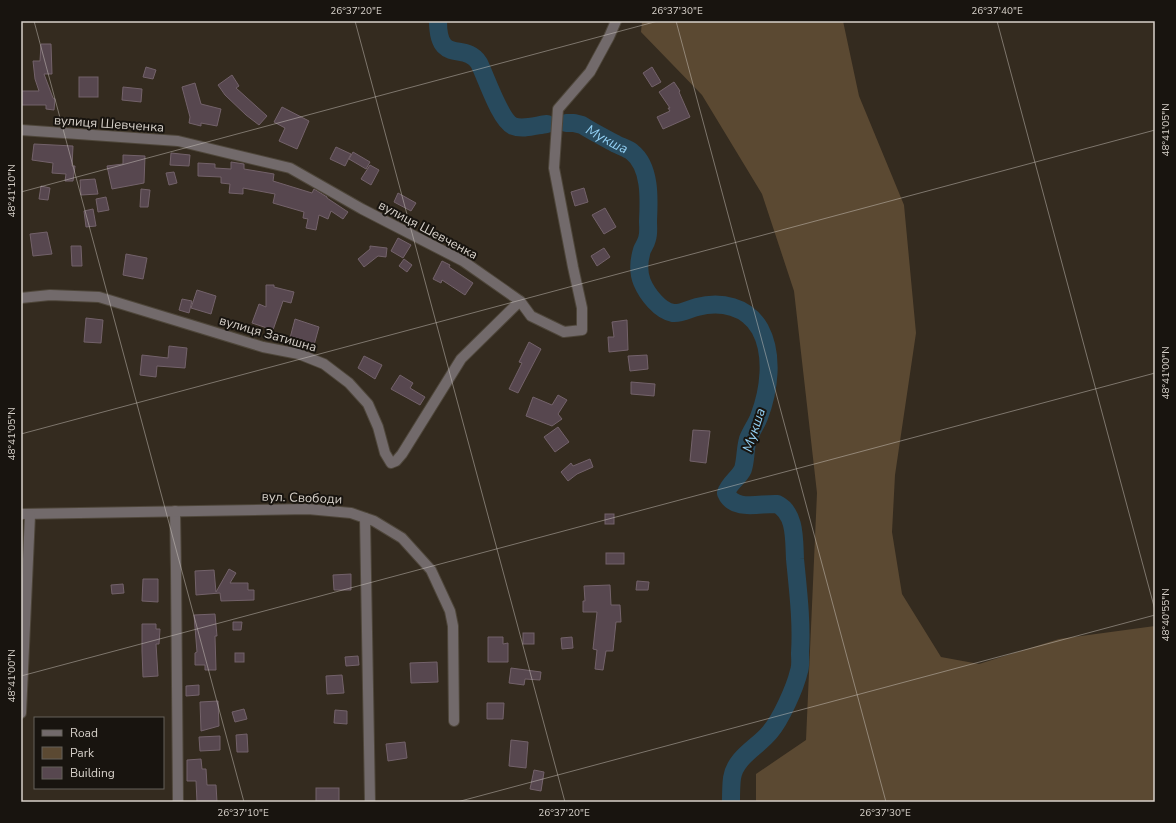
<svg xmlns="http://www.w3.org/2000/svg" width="1176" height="823" font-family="'Nunito Sans',sans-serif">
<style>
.green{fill:#5b4932}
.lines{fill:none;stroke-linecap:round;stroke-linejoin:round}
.river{stroke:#284a5d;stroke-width:18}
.building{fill:#57474f;stroke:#73626a}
.minor-casing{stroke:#4e463a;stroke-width:12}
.minor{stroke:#726a6b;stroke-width:10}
.ticks{fill:none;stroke:#d7d1ca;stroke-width:1;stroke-opacity:0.45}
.labels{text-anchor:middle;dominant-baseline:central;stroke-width:4;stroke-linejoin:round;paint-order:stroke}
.street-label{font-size:13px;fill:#d7d1ca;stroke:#18140f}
.water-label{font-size:14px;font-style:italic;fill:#93d0f4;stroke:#18140f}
.neatline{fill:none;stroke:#d7d1ca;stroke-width:1.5}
.ticks-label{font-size:10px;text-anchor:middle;fill:#d7d1ca}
</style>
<rect width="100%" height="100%" fill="#342b1f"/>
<polygon class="green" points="642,21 843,21 859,96 904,205 916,333 895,475 892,532 902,594 941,657 979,664 1059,639 1155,626 1155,802 756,802 756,774 806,740 817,493 794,291 762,194 702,95 641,32"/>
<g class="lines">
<g class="river">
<path d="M438 21C438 66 465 41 479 63 486 77 500 120 513 126 523 130 537 125 547 124"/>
<path id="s1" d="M566 123H574L582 125C593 132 605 138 616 144 622 147 628 149 632 152 651 167 649 200 648 221 648 227 649 233 647 239 646 243 644 246 642 250 639 260 638 272 642 282 647 294 660 311 673 313 681 314 689 309 697 307 721 301 747 306 760 329 774 355 769 391 759 417 756 425 751 431 748 439 745 449 746 459 743 469 739 478 729 483 726 493 734 512 760 503 777 504 796 513 794 541 795 559 798 590 802 622 800 653 800 659 801 666 799 671 795 688 781 719 770 732 758 747 735 757 732 778 731 786 731 794 731 802"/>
</g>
</g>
<g class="building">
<polygon points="41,44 51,44 52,74 44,74 53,98 55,99 54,110 46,109 46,105 21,105 21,91 39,91 35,79 33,61 40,61"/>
<polygon points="146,67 156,70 153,79 143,77"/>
<polygon points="652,67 661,82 652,87 643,73"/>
<polygon points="232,75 239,86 236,88 267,116 259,125 246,115 225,95 218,85"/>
<rect x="79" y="77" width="19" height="20"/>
<polygon points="674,82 680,91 679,92 690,117 663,129 657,117 670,111 668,108 670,108 659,92"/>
<polygon points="195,83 201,104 221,109 217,126 201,123 201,126 189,123 190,117 182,87"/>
<polygon points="123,87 142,89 141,102 122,100"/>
<polygon points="282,107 309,121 297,149 279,141 285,128 274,122"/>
<polygon points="34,144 73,146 72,166 75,166 73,181 65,181 66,174 52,173 53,163 32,160"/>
<polygon points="336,147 351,154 345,166 330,159"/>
<polygon points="353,152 370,162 366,169 349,159"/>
<polygon points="171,153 190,155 189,166 170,165"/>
<polygon points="123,155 145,156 144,183 112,189 107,166 123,164"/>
<polygon points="231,162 244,164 244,169 274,174 273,181 312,193 314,189 327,197 327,198 348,212 343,219 331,211 328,219 319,215 316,230 306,228 308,219 303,218 304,212 273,203 275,194 243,188 243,194 229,193 230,184 221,183 221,177 198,176 198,163 215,164 215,168 231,169"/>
<polygon points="370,165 379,170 371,185 361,179"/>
<polygon points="174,172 177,183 169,185 166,173"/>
<polygon points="95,179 98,194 81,195 80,180"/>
<polygon points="41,186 50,188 48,200 39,199"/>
<polygon points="584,188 588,202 575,206 571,192"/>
<polygon points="141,189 150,190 148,207 140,207"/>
<polygon points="398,193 416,203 411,211 394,202"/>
<polygon points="106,197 109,210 98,212 96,199"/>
<polygon points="605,208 616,227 604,234 592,215"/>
<polygon points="93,209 96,226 86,227 84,211"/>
<polygon points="47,232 52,254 33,256 30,234"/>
<polygon points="398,238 411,245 403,258 391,251"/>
<polygon points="71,246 81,246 82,266 72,266"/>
<polygon points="370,246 387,248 386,257 378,256 364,267 358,259 370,249"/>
<polygon points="604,248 610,257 597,266 591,256"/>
<polygon points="126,254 147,258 143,279 123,275"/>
<polygon points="404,259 412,265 407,272 399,266"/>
<polygon points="442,261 450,265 449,267 473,283 465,295 442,280 441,283 433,279"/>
<polygon points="266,285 274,285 274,287 294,292 291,303 283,301 273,330 252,323 259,304 266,307"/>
<polygon points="197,290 216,296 211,314 191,308"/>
<polygon points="182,299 192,301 189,313 179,310"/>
<polygon points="86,318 103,320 101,343 84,342"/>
<polygon points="295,319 319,327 314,345 290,338"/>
<polygon points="627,320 628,350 609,352 608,337 614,337 612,322"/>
<polygon points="529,342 541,349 518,393 509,389 522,363 519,362"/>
<polygon points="169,346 187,348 185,368 157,366 156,377 140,375 142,355 168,358"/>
<polygon points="647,355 648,369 630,371 628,356"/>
<polygon points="364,356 382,365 375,379 358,368"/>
<polygon points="400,375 413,383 410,388 425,397 420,405 391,389"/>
<polygon points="631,382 655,384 654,396 631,394"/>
<polygon points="558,395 567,400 558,414 562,419 552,426 526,416 533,397 552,405"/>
<polygon points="558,427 569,442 555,452 544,437"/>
<polygon points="693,430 710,431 706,463 690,461"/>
<polygon points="590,459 593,467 577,474 568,481 561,472 571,463 573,466"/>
<rect x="605" y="514" width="9" height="10"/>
<rect x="606" y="553" width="18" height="11"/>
<polygon points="229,569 236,573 230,583 248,583 248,590 254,590 254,600 221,601 220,593 196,595 195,571 214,570 216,592"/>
<polygon points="351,574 351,590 334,590 333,575"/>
<polygon points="143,579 158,579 158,602 142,601"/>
<polygon points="637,581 649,582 648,590 636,590"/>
<polygon points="123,584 124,593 112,594 111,585"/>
<polygon points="610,585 611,605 620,605 621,622 616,622 613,651 606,651 603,670 595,669 597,650 593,649 597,612 583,612 583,601 585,601 584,586"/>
<polygon points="215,614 217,636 215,636 216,670 205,670 205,665 195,665 195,653 197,652 194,615"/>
<polygon points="233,622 242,622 241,630 233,630"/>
<polygon points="142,624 156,624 156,629 160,629 159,644 156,644 158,676 143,677 142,651"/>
<rect x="523" y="633" width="11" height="11"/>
<polygon points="488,637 503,637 503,644 508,643 508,662 488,662"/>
<polygon points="572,637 573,648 562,649 561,638"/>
<rect x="235" y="653" width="9" height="9"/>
<polygon points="358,656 359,665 346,666 345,657"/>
<polygon points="437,662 438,682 411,683 410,663"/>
<polygon points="511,668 541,672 540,680 525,679 524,685 509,683"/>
<polygon points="342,675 344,693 327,694 326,676"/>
<polygon points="199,685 199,695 186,696 186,686"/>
<polygon points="218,701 219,726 201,731 200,702"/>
<polygon points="487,703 504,703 503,719 487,719"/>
<polygon points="244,709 247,719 235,722 232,712"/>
<polygon points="335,710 347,711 347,724 334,723"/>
<polygon points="247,734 248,752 237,752 236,735"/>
<polygon points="220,736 220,750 200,751 199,737"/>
<polygon points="511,740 528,742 526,768 509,766"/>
<polygon points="405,742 407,758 388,761 386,744"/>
<polygon points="201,759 202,769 206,769 207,785 216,785 217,802 197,802 196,781 187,781 187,760"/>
<polygon points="534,770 544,772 541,791 530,789"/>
<rect x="316" y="788" width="23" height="14"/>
</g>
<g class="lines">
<defs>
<g id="minor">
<polyline points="21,130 178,141 290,168 362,209 463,261 520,301 531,316 564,332 582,330 582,308 573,267 554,168 558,109 590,72 609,37 616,21"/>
<polyline points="21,298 50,295 99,297 263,347 299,354 324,364 349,383 368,404 378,427 385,453 391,463 396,461 402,454 461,359 520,301"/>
<polyline points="175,511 176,570 178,802"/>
<polyline points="21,514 308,509 351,513 374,521 402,538 431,570 450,611 453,626 454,721"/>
<polyline points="365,518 370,802"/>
<polyline points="21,713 30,515"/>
</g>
</defs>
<use href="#minor" class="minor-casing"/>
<use href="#minor" class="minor"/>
</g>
<path class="ticks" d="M34 21 244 802M355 21 565 802M676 21 886 802M997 21 1155 610M21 192 658 21M21 434 1155 130M21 676 1155 373M457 802 1155 615"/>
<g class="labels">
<g class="street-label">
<text transform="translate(109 124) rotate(4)">вулиця Шевченка</text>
<text transform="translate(428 230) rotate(28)">вулиця Шевченка</text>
<text transform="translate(268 334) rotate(16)">вулиця Затишна</text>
<text transform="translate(302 498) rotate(2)">вул. Свободи</text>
</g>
<g class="water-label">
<text stroke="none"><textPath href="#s1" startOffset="45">Мукша</textPath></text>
<text transform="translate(754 430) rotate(-72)">Мукша</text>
</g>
</g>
<rect width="1176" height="823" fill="none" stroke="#18140f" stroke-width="44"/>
<rect x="34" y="717" width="130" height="72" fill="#18140f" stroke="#64605a"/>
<rect x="42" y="730" width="20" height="6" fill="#726a6b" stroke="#64605a"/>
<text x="70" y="737" font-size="12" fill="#d7d1ca">Road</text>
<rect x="42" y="747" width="20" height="12" fill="#5b4932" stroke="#64605a"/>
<text x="70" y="757" font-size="12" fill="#d7d1ca">Park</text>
<rect x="42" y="767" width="20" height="12" fill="#57474f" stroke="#64605a"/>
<text x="70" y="777" font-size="12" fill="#d7d1ca">Building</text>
<rect x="22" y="22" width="1132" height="779" class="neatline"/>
<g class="ticks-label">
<text x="356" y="14">26°37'20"E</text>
<text x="677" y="14">26°37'30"E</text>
<text x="997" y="14">26°37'40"E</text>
<text transform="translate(1165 130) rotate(-90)" y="4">48°41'05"N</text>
<text transform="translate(11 191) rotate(-90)" y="4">48°41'10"N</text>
<text transform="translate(1165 373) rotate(-90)" y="4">48°41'00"N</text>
<text transform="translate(11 434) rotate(-90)" y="4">48°41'05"N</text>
<text transform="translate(1165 615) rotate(-90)" y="4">48°40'55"N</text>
<text transform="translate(11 676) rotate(-90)" y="4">48°41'00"N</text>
<text x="243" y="816">26°37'10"E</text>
<text x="564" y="816">26°37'20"E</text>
<text x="885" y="816">26°37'30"E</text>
</g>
</svg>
